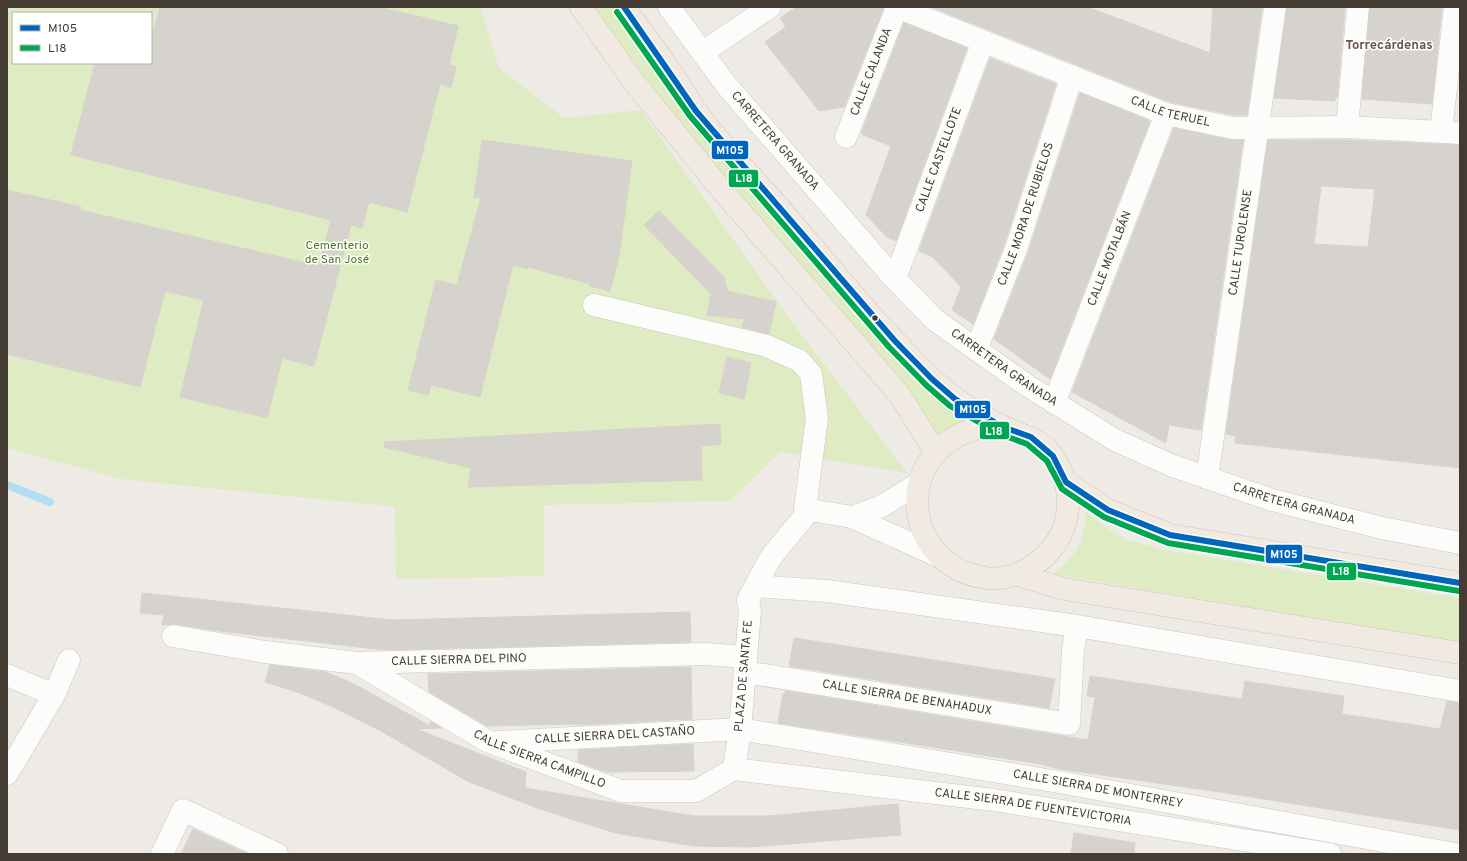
<svg xmlns="http://www.w3.org/2000/svg" width="1467" height="861" font-family="Overpass,sans-serif">
<style>
.green{fill:#dfebc3;fill-rule:evenodd}
.lines{fill:none;stroke-linecap:round;stroke-linejoin:round}
.stream{stroke:#b1def1;stroke-width:8}
.building{fill:#d6d2cd;stroke:#d6d2cc;fill-rule:evenodd}
.minor-casing{stroke:#cbc7c2;stroke-width:23}
.tertiary-casing{stroke:#cbc7c2;stroke-width:23}
.primary-casing{stroke:#d2c5b1;stroke-width:23}
.minor{stroke:#fcfcfb;stroke-width:22}
.tertiary{stroke:#fcfcfb;stroke-width:22}
.primary{stroke:#f0eae2;stroke-width:22}
.bus-1-casing{stroke:#fff;stroke-width:9}
.bus-2-casing{stroke:#fff;stroke-width:9}
.bus-1{stroke:#0065bd;stroke-width:6}
.bus-2{stroke:#00a651;stroke-width:6}
.bus-dot{fill:#443b32;stroke:#fff;stroke-width:1.5}
.labels{text-anchor:middle;dominant-baseline:central;stroke-width:3;stroke-linejoin:round;paint-order:stroke}
.street-label{font-size:12px;fill:#443b32;stroke:#fff}
.park-label{font-size:12px;fill:#4c7a21;stroke:#fff}
.neighbourhood-label{font-size:13px;font-weight:bold;fill:#685848;stroke:#fff}
.line-badge{stroke:#fff;stroke-width:1.5}
.badge-label{font-size:11px;text-anchor:middle;font-weight:bold;fill:#fff}
</style>
<rect width="100%" height="100%" fill="#eeebe6"/>
<g class="green">
<path d="M7 7H480L499 68 564 118 641 110 792 322 907 473 780 452 730 501 544 505V576L396 579 395 507 121 479 7 448ZM13 13H151V63H13Z"/>
<polygon points="581,7 624,7 895,341 1003,427 936,453"/>
<path d="M1086 512 1104 526 1127 540 1165 550 1460 598V644L1053 574C1078 553 1083 545 1086 512Z"/>
</g>
<g class="lines">
<polyline class="stream" points="7,485 50,502"/>
</g>
<g class="building">
<polygon points="160,7 379,7 458,26 449,65 456,67 451,87 440,84 407,212 369,202 362,228 351,225 314,366 282,358 267,418 180,397 204,300 165,291 140,387 7,354 7,190 81,207 80,210 319,266 331,220 71,155 95,63 151,63 151,41"/>
<polygon points="797,7 884,7 844,107 819,111 765,42 786,27 780,18"/>
<polygon points="931,7 1087,7 1210,53 1213,7 1262,7 1247,115 1234,115 1170,102"/>
<polygon points="1287,7 1345,7 1337,98 1335,98 1335,101 1274,98"/>
<polygon points="1370,7 1442,7 1432,104 1362,99"/>
<polygon points="904,23 967,48 896,241 887,237 866,215 891,146 861,134"/>
<polygon points="990,58 1056,84 1004,245 973,324 952,310 961,287 933,257 919,251"/>
<polygon points="1080,93 1150,121 1050,379 994,339 1028,253"/>
<polygon points="1174,128 1230,140 1243,140 1201,430 1169,425 1166,443 1072,392"/>
<polygon points="482,140 632,161 619,256 610,291 590,286 590,284 528,267 528,269 513,265 480,397 431,385 428,395 408,390 436,280 457,285 481,198 474,197"/>
<path d="M1268 140H1347L1460 145V468L1235 443 1236 436 1226 434ZM1321 186 1375 189 1368 247 1314 244Z"/>
<polygon points="659,211 724,277 727,291 776,302 769,334 742,327 745,319 707,315 711,294 644,225"/>
<polygon points="727,357 751,363 744,399 719,393"/>
<polygon points="720,424 721,444 701,446 702,480 468,487 471,468 384,447 385,442"/>
<polygon points="142,593 392,620 690,612 691,642 384,650 219,631 175,624 162,625 164,615 140,613"/>
<polygon points="794,638 1055,679 1049,708 789,666"/>
<polygon points="270,665 326,672 354,684 430,726 430,721 441,728 416,729 526,772 525,788 694,816 769,816 898,804 901,835 750,847 693,846 615,833 540,809 469,782 379,730 335,708 300,693 265,682"/>
<polygon points="691,667 692,719 578,725 577,724 487,726 429,692 428,674"/>
<polygon points="1090,676 1242,699 1245,681 1256,683 1344,696 1342,714 1440,729 1447,701 1460,703 1460,830 1220,792 1060,769 1041,764 778,723 783,694 785,694 785,691 1088,740 1095,697 1087,696"/>
<polygon points="693,744 694,771 607,772 578,762 578,750"/>
<polygon points="193,829 248,854 181,854"/>
<polygon points="1074,833 1135,843 1134,854 1071,854"/>
</g>
<g class="lines">
<defs>
<g id="minor">
<polyline points="1441,132 1455,7"/>
<path id="s1" d="M846 137 897 7"/>
<path id="s2" d="M895 279 983 41"/>
<polyline points="594,305 767,346 800,361 811,374 817,418 805,509"/>
<path id="s3" d="M976 350 1016 249 1072 76"/>
<path id="s4" d="M1054 403 1166 114"/>
<polyline points="756,586 827,591 1077,626 1460,691"/>
<path id="s5" d="M173 636 265 652 357 663 705 654 746 657"/>
<path id="s6" d="M357 663 489 742 621 791H696L734 769"/>
<path id="s7" d="M745 672 1069 724 1073 650 1077 626"/>
<polyline points="7,675 54,695"/>
<path id="s8" d="M498 742 740 729"/>
<polyline points="7,774 54,695 69,660"/>
<polyline points="162,854 183,810 277,854"/>
</g>
<g id="tertiary">
<path id="s9" d="M669 7 727 86 892 276 935 320 1028 386 1115 440 1173 466 1272 500 1382 528 1460 543"/>
<path id="s10" d="M897 7 1166 114 1233 128 1347 127 1460 133"/>
<polyline points="703,52 770,7"/>
<polyline points="1347,127 1358,7"/>
<path id="s11" d="M1207 478 1275 7"/>
<polyline points="919,483 882,506 852,517 936,555"/>
<path id="s12" d="M852 517 805 509 804 517 771 557 748 600 750 611 740 729 734 769 994 800 1330 854"/>
<path id="s13" d="M740 729 1059 782 1455 854"/>
</g>
<g id="primary">
<polyline points="581,7 633,81 725,194 899,394 936,453"/>
<path d="M624 7C643 33 662 58 679 84 685 93 690 103 696 111 721 146 754 178 782 211 831 268 878 327 932 379 953 399 976 414 1002 426 1021 436 1041 437 1054 458 1081 500 1068 546 1026 570 1015 576 998 580 986 578 899 565 893 449 977 429 985 427 995 428 1003 427"/>
<polyline points="1066,482 1108,510 1170,535 1460,583"/>
<polyline points="1018,575 1064,589 1460,653"/>
</g>
</defs>
<use href="#minor" class="minor-casing"/>
<use href="#tertiary" class="tertiary-casing"/>
<use href="#primary" class="primary-casing"/>
<use href="#minor" class="minor"/>
<use href="#tertiary" class="tertiary"/>
<use href="#primary" class="primary"/>
<defs>
<polyline id="bus-1" points="624,7 696,111 895,341 932,379 955,399 1003,427 1031,437 1053,456 1066,482 1108,510 1170,535 1460,583"/>
<polyline id="bus-2" points="617,12 690,116 889,347 926,385 950,406 1000,434 1027,444 1047,461 1062,489 1104,517 1168,543 1459,591"/>
</defs>
<use href="#bus-1" class="bus-1-casing"/>
<use href="#bus-2" class="bus-2-casing"/>
<use href="#bus-1" class="bus-1"/>
<use href="#bus-2" class="bus-2"/>
</g>
<circle class="bus-dot" cx="875" cy="318" r="3.5"/>
<g class="labels">
<g class="street-label">
<text stroke="none"><textPath href="#s1" startOffset="70">CALLE CALANDA</textPath></text>
<text stroke="none"><textPath href="#s10" startOffset="293">CALLE TERUEL</textPath></text>
<text stroke="none"><textPath href="#s9" startOffset="171">CARRETERA GRANADA</textPath></text>
<text stroke="none"><textPath href="#s2" startOffset="127">CALLE CASTELLOTE</textPath></text>
<text stroke="none"><textPath href="#s3" startOffset="145">CALLE MORA DE RUBIELOS</textPath></text>
<text stroke="none"><textPath href="#s11" startOffset="238">CALLE TUROLENSE</textPath></text>
<text stroke="none"><textPath href="#s4" startOffset="155">CALLE MOTALBÁN</textPath></text>
<text stroke="none"><textPath href="#s9" startOffset="495">CARRETERA GRANADA</textPath></text>
<text stroke="none"><textPath href="#s9" startOffset="818">CARRETERA GRANADA</textPath></text>
<text stroke="none"><textPath href="#s5" startOffset="288">CALLE SIERRA DEL PINO</textPath></text>
<text transform="translate(744 676) rotate(-85)">PLAZA DE SANTA FE</text>
<text stroke="none"><textPath href="#s7" startOffset="164">CALLE SIERRA DE BENAHADUX</textPath></text>
<text stroke="none"><textPath href="#s8" startOffset="117">CALLE SIERRA DEL CASTAÑO</textPath></text>
<text stroke="none"><textPath href="#s6" startOffset="207">CALLE SIERRA CAMPILLO</textPath></text>
<text stroke="none"><textPath href="#s13" startOffset="363">CALLE SIERRA DE MONTERREY</textPath></text>
<text stroke="none"><textPath href="#s12" startOffset="628">CALLE SIERRA DE FUENTEVICTORIA</textPath></text>
</g>
<g class="park-label">
<text x="337" y="246">Cementerio<tspan x="337" dy="14">de San José</tspan></text>
</g>
<g class="neighbourhood-label">
<text x="1389" y="46">Torrecárdenas</text>
</g>
</g>
<g class="line-badge">
<rect x="711" y="140" width="38" height="20" rx="4" fill="#0065bd"/>
<rect x="728" y="169" width="31" height="19" rx="4" fill="#00a651"/>
<rect x="954" y="400" width="37" height="19" rx="4" fill="#0065bd"/>
<rect x="979" y="421" width="31" height="19" rx="4" fill="#00a651"/>
<rect x="1265" y="544" width="38" height="20" rx="4" fill="#0065bd"/>
<rect x="1326" y="562" width="31" height="19" rx="4" fill="#00a651"/>
</g>
<g class="badge-label">
<text x="730" y="154">M105</text>
<text x="744" y="182">L18</text>
<text x="973" y="413">M105</text>
<text x="994" y="435">L18</text>
<text x="1284" y="558">M105</text>
<text x="1341" y="575">L18</text>
</g>
<rect width="1467" height="861" fill="none" stroke="#443b32" stroke-width="16"/>
<rect x="12" y="12" width="140" height="52" fill="#ffffff" stroke="#b4b1ad"/>
<rect x="20" y="25" width="20" height="6" fill="#0065bd" stroke="#b4b1ad"/>
<text x="48" y="32" font-size="12" fill="#443b32">M105</text>
<rect x="20" y="45" width="20" height="6" fill="#00a651" stroke="#b4b1ad"/>
<text x="48" y="52" font-size="12" fill="#443b32">L18</text>
</svg>
